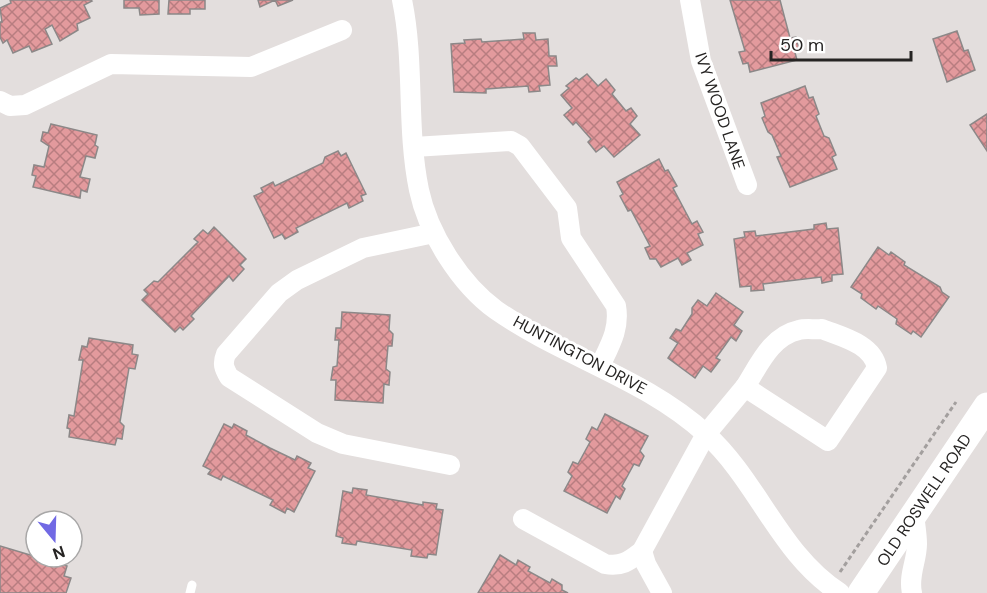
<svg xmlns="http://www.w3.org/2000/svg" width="987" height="593" font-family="'DM Sans',sans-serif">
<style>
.building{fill:url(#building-cross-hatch);stroke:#8c8888;stroke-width:1.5}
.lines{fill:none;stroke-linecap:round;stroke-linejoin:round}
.path{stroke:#a39f9e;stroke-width:3;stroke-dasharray:4.5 3;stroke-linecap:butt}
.lane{stroke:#fff;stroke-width:9}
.street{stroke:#fff;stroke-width:20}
.secondary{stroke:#fff;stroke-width:27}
.labels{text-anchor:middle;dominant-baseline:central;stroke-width:6;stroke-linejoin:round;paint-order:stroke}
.street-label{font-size:16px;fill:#262423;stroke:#fff}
</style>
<defs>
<pattern id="building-cross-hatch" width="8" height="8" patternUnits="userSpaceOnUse" patternTransform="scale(1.5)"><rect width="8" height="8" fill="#e39a9d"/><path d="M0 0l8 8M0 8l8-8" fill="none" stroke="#b87d80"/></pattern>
</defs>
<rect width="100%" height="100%" fill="#e3dedd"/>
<g class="building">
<polygon points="10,0 91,0 92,1 84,5 90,18 77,24 78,30 60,41 52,25 45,29 52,44 32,52 29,46 13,53 7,40 3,43 0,37 0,22 2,22 0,8 11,3"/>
<polygon points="124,0 159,0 159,14 140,15 139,8 124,8"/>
<polygon points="169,0 205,0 205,9 190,9 190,14 168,14"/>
<polygon points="258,0 293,0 278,6 275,0 260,7"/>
<polygon points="730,0 780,0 790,38 796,37 799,48 794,49 797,60 750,72 748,63 743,64 739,52 745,51"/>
<polygon points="957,31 964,51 968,50 975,70 947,82 933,39"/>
<polygon points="523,33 535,33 536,40 548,39 549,56 556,56 557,66 548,66 550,85 539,86 540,91 529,92 528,86 486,89 486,93 454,92 451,44 465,43 464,40 481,39 482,42 524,39"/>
<polygon points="587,74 598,86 606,79 615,90 612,94 626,111 631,108 637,116 630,124 640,135 614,157 604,146 596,152 588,142 591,139 576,122 573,125 564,115 572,108 561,95 569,88 566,86 576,78 579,80"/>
<polygon points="805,86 809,98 813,97 819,114 816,116 824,136 829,138 836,155 832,157 837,169 790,187 777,157 781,156 772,135 768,132 762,118 765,116 761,103"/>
<polygon points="987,114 987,151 970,125"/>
<polygon points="51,124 97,135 95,145 98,147 95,158 86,156 80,177 90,179 87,192 81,190 80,198 33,187 36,176 32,175 34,165 44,167 49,146 41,141 43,132 48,133"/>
<polygon points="338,151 341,156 346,153 366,194 361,196 363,201 349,208 347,203 296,228 298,232 285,239 282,234 274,238 254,196 263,192 261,188 273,182 275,186 323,163 325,157"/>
<polygon points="659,159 665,171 668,170 677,186 673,188 692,224 697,221 703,232 698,234 703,245 687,253 691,260 682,265 678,258 661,267 656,259 650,259 645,248 650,246 631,210 628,211 620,196 623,194 617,182"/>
<polygon points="826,223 827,229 838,228 843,274 832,275 832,281 822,283 821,277 763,284 764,290 751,291 751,286 740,287 734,239 745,237 744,232 755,231 756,236 814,229 814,225"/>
<polygon points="214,227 246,259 240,265 244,269 233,281 229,276 191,316 194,319 183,330 180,327 175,332 142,300 148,294 144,290 154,281 158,282 198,242 194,239 203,230 208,234"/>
<polygon points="878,247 889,255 891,252 905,262 904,265 940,287 942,292 949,297 921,337 913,331 911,334 896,324 897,319 878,306 876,309 861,298 862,294 851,287"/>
<polygon points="716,293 743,312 734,325 742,331 736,341 731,337 716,358 720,360 711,372 703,366 695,378 668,358 678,343 670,338 676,329 681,331 692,314 692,308 698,300 707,306"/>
<polygon points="342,312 390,315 389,330 393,334 392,346 388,346 386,369 390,372 389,385 384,384 383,403 335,400 336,380 331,380 333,367 337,366 339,340 335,340 336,328 341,328"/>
<polygon points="89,338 133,345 132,354 138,355 135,369 129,368 120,422 124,426 122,439 117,438 115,445 69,437 70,429 67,428 69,415 74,416 83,360 79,360 82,346 87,347"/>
<polygon points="605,414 648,436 640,451 644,456 639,466 634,464 622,486 625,489 620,499 616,496 607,513 564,491 572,476 568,472 573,462 578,464 590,442 586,439 592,427 597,430"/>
<polygon points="224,424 232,428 234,424 247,431 246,435 270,448 295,460 297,456 311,463 308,468 315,471 294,512 287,508 285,513 270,505 273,500 223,476 221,480 208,474 211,470 203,466"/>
<polygon points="353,488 367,490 366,495 423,505 423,502 437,504 436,509 443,510 436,555 428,554 427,558 411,556 412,550 357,541 356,545 342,543 343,538 336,536 343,491 352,493"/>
<polygon points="0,546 67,566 64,576 71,578 66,593 0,593"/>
<polygon points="500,555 516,565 518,560 530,567 528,571 550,583 552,579 562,585 562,590 568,593 478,593"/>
</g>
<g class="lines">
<polyline class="path" points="840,572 956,402"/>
<polyline class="lane" points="190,593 192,585"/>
<g class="street">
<path d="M402 0C415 62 406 127 419 190 428 233 460 284 496 310 563 357 645 378 706 434 758 481 780 555 840 593"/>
<polyline points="690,0 701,61 747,185"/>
<polyline points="0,101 10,106 25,105 111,64 251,67 342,30"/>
<path d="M414 147 511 141 520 146 567 208 571 238 616 306C620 329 610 345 600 366"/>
<path d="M434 233 363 248 297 280 279 293 226 354C222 364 224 368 229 377L317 433 343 444 450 465"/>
<path d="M822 329C842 337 873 344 877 368L828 441 745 387C759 365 771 336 799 330 806 328 815 330 822 329Z"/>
<path d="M523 519 605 564C622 567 629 561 642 551L706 434 745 387"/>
<polyline points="642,551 646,564 662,593"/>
<path d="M912 593C908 575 917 561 917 544 917 534 915 524 914 514"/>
</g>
<polyline class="secondary" points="861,593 987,406"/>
</g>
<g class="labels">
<g class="street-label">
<text transform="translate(720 111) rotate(71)">IVY WOOD LANE</text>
<text transform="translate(580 355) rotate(28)">HUNTINGTON DRIVE</text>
<text transform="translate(924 500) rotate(-56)">OLD ROSWELL ROAD</text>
</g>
</g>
<g transform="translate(54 539) rotate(161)"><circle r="28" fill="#ffffff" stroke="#a8a7a7" stroke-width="1.5"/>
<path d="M0-4.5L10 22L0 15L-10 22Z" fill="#7169e4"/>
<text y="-9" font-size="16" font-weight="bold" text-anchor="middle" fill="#262423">N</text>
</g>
<path d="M771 51v9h140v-9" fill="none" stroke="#262423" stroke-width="3"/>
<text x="780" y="51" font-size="18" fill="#262423" stroke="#ffffff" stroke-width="4.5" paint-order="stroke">50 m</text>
</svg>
